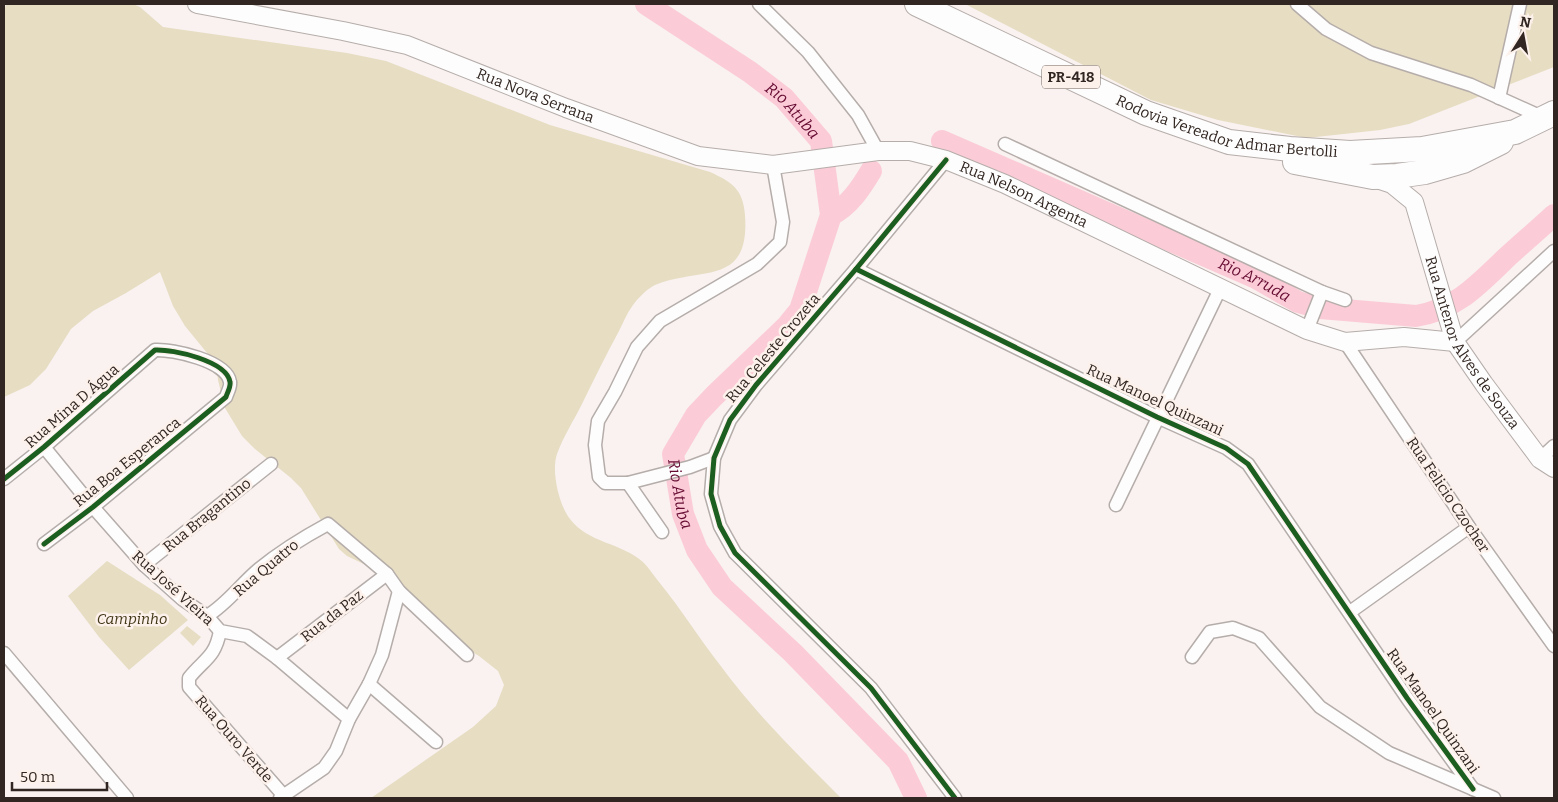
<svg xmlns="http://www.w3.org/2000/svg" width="1558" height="802" font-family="Bitter,serif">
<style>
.green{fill:#e7ddc3}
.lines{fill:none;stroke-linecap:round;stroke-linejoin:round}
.river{stroke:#fbccd7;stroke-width:22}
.street-casing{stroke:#b5adaa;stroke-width:15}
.secondary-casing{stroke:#b5adaa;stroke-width:20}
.highway-casing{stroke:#b5adaa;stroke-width:26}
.street{stroke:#fefdfd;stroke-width:12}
.secondary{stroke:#fefdfd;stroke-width:18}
.highway{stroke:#fefdfd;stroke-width:24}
.cycleway-casing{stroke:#fdf1ec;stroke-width:8}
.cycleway{stroke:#1b5e20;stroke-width:5}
.labels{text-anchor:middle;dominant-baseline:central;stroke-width:5;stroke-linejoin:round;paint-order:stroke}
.shield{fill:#fdf1ec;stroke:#6e635e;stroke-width:1}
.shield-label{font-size:14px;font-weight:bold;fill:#312621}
.street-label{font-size:15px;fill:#312621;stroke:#fdf1ec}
.park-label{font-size:15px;font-style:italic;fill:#423818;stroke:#fdf1ec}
.water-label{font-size:16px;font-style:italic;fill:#660b32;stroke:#fdf1ec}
</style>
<rect width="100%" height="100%" fill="#f9f2f0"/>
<g class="green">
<path d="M6 4H133L140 7 163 27 347 53 386 61 550 125 710 172C732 182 743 189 745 215 750 287 702 266 655 285 648 288 638 298 633 305 627 313 623 323 619 331 606 355 594 379 582 404 574 420 563 437 557 454 551 471 559 505 570 519 588 543 622 543 643 562 649 568 654 576 659 582 681 609 699 638 720 665 755 713 799 756 841 798H371L473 727 496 706 504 685 498 671 479 656 442 634 370 567 347 556 339 549 301 488 291 478 255 449 242 436 225 408 218 380 216 364 185 326 173 306 160 272 126 293 93 311 71 329 46 369 30 385 4 397V13Z"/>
<polygon points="965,4 1554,4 1554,67 1409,124 1380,130 1307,138 1218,120 1151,100"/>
<polygon points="107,561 160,595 188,620 129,670 99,637 68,596"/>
<polygon points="187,626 201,637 193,646 180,633"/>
</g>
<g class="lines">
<g class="river">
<path id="s1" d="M646 4 750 72 784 98 821 141 831 215 800 310 787 326 714 396 696 415 673 454 683 514 697 550 722 587 793 653 898 761 916 798"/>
<path id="s2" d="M942 141 1256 278 1298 302 1320 308 1416 316C1455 310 1478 285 1505 259 1521 244 1538 230 1554 215"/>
<path d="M831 215C849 206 861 188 871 171"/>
</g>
<defs>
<g id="street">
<polyline points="759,4 808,52 858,115 878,151"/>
<polyline points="1297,4 1326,29 1371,53 1471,85 1544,118"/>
<polyline points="1499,98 1520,4"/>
<polyline points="1005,144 1322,292"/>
<polyline points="946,160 856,269 756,385 730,420 714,458 711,494 720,526 735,553 871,688 955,798"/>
<polyline points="856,269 1157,417 1226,448 1248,464 1407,698 1473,789"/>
<polyline points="1307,330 1322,292 1345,300"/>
<polyline points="1345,342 1469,527 1554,646"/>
<polyline points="1455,342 1554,251"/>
<polyline points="44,447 93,507 144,565 182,599 207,616 220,631 247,636 277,658 349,719"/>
<polyline points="714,458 690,467 628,483 605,483 599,477 595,445 598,421 615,392 637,347 660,321 757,264 780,242 783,222 773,165"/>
<polyline points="1540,459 1554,446"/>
<path d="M4 479 44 447 155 350C173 349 227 361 230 382 231 387 227 393 226 397L93 507 44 544"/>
<polyline points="628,483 662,532"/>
<polyline points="1116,505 1220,289"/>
<polyline points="144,565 271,464"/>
<polyline points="1350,612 1469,527"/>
<path d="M207 616C227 604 241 584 259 569 281 551 304 537 328 524L387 574 399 591 467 655"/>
<path d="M220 631C215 658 204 659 189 678V687L284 796"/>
<polyline points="4,653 127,798"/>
<polyline points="1192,657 1210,632 1233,628 1259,638 1320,707 1389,753 1494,798"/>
<polyline points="277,658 387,574"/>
<polyline points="369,684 436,742"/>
<polyline points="280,798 324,768 336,751 349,719 369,684 382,655 399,591"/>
</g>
<g id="secondary">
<path id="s3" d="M197 4 343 31 407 45 566 108 698 156 773 165 878 151H910L946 160 1005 184 1307 330 1345 342 1404 337 1455 342"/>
<path id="s4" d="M1377 179 1392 184 1414 202 1455 342 1484 384 1540 459 1554 468"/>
</g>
<g id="highway">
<path id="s5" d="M917 4 1146 113 1229 142 1290 149 1350 153 1422 149 1515 132 1554 113"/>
<polyline points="1295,162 1373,177 1397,176 1425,172 1463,161 1501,142"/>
</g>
</defs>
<use href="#street" class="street-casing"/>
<use href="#secondary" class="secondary-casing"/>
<use href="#highway" class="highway-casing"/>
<use href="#street" class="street"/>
<use href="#secondary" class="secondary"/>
<use href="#highway" class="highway"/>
<defs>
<g id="cycleway">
<polyline points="946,160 856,269 756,385 730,420 714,458 711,494 720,526 735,553 871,688 955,798"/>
<polyline points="856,269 1157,417 1226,448 1248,464 1407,698 1473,789"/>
<path d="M4 479 44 447 155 350C173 349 227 361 230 382 231 387 227 393 226 397L93 507 44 544"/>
</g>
</defs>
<use href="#cycleway" class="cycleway-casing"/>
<use href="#cycleway" class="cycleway"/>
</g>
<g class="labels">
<rect class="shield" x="1042" y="65.5" width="58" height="23" rx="4"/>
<g class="shield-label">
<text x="1071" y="77">PR-418</text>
</g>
<g class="street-label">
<text stroke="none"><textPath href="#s3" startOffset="352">Rua Nova Serrana</textPath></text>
<text stroke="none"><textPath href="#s5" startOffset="336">Rodovia Vereador Admar Bertolli</textPath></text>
<text stroke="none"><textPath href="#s3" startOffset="861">Rua Nelson Argenta</textPath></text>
<text stroke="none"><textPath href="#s4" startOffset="198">Rua Antenor Alves de Souza</textPath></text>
<text transform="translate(773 348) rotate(-50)">Rua Celeste Crozeta</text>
<text transform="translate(1155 400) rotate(25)">Rua Manoel Quinzani</text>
<text transform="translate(72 406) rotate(-41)">Rua Mina D Água</text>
<text transform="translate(127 462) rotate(-39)">Rua Boa Esperanca</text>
<text transform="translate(1448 495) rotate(56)">Rua Felicio Czocher</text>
<text transform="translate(207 515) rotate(-39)">Rua Bragantino</text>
<text transform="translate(266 568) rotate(-40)">Rua Quatro</text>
<text transform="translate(173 588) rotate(42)">Rua José Vieira</text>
<text transform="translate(332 616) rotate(-38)">Rua da Paz</text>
<text transform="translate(1433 711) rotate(55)">Rua Manoel Quinzani</text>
<text transform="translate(234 739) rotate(49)">Rua Ouro Verde</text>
</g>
<g class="park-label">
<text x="132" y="619">Campinho</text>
</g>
<g class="water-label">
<text stroke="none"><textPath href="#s1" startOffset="182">Rio Atuba</textPath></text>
<text stroke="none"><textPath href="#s2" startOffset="342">Rio Arruda</textPath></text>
<text stroke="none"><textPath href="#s1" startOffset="632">Rio Atuba</textPath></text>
</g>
</g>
<rect width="1558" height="802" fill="none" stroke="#312621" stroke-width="10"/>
<g transform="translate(1523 35) rotate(11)" stroke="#fdf1ec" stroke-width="4" paint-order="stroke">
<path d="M0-4L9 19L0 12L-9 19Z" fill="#312621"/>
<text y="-8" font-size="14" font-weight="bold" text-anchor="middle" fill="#312621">N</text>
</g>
<path d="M12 782v8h95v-8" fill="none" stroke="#312621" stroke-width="2.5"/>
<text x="20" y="782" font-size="15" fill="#312621" stroke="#fdf1ec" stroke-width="4" paint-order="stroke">50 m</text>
</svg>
